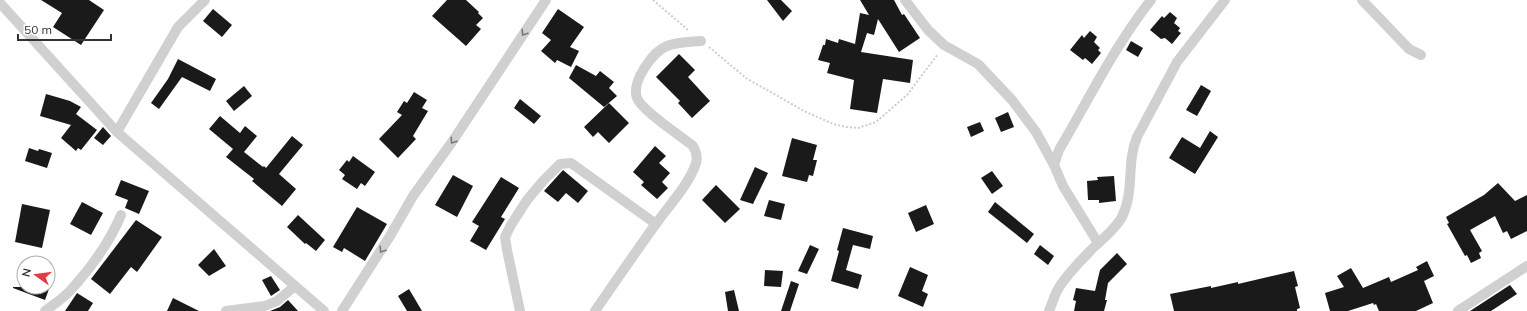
<svg xmlns="http://www.w3.org/2000/svg" width="1527" height="311" font-family="Mulish,sans-serif">
<style>
.building{fill:#1a1a1a}
.lines{fill:none;stroke-linecap:round;stroke-linejoin:round}
.path{stroke:#cdcdcd;stroke-width:2;stroke-dasharray:2 2;stroke-linecap:butt}
.minor{stroke:#d0d0d0;stroke-width:10}
.oneway{stroke:#7a7a7a}
</style>
<rect width="100%" height="100%" fill="#fff"/>
<g class="building">
<polygon points="41,0 89,0 104,10 81,45 53,27 62,13"/>
<polygon points="447,0 466,0 479,12 478,13 483,18 476,25 481,29 466,46 432,16"/>
<polygon points="767,0 781,0 792,11 783,21"/>
<polygon points="860,0 894,0 902,15 904,14 920,38 899,52 878,19 874,35 867,33 861,52 913,60 910,83 883,79 877,113 850,109 854,80 827,73 830,63 818,60 823,45 825,45 826,39 838,43 839,39 855,44 860,13 869,15"/>
<polygon points="213,9 232,25 222,37 203,21"/>
<polygon points="558,9 584,27 570,47 579,51 571,67 557,60 555,63 541,51 551,40 542,33"/>
<polygon points="1170,12 1177,18 1174,23 1180,28 1178,31 1181,33 1172,44 1165,38 1161,39 1150,30 1162,16 1164,18"/>
<polygon points="1090,31 1097,37 1094,42 1100,48 1098,50 1101,53 1092,64 1085,58 1083,60 1070,50 1082,35 1084,38"/>
<polygon points="1131,41 1143,48 1138,57 1126,50"/>
<polygon points="679,54 695,70 688,77 710,101 692,118 678,103 680,101 656,77"/>
<polygon points="178,59 216,79 210,91 182,77 159,109 151,103 168,79"/>
<polygon points="576,65 596,76 600,71 614,82 609,88 617,96 604,107 569,78"/>
<polygon points="1201,85 1211,91 1197,116 1186,110"/>
<polygon points="244,86 252,96 234,111 226,101"/>
<polygon points="414,92 427,100 422,108 428,111 413,136 416,139 398,158 379,139 402,115 397,112 404,101 407,103"/>
<polygon points="46,94 70,101 81,107 76,114 97,130 81,150 78,148 76,151 61,138 71,125 40,116"/>
<polygon points="520,99 541,116 534,124 514,108"/>
<polygon points="609,103 629,123 609,143 598,132 593,137 584,127"/>
<polygon points="1008,112 1014,127 1001,132 995,118"/>
<polygon points="220,116 240,133 245,126 257,136 244,152 263,167 264,166 266,168 292,136 303,145 279,174 296,189 282,206 252,181 254,179 226,157 233,149 209,129"/>
<polygon points="980,122 984,131 971,137 967,127"/>
<polygon points="103,127 111,136 103,145 94,138"/>
<polygon points="1210,131 1218,137 1195,174 1169,158 1182,137 1200,148"/>
<polygon points="792,138 817,145 813,160 817,160 813,176 809,175 807,182 782,176"/>
<polygon points="655,146 666,156 659,163 670,173 662,182 668,188 657,199 641,185 644,182 633,172"/>
<polygon points="29,148 38,151 39,149 52,153 47,168 25,161"/>
<polygon points="353,156 375,172 365,186 361,183 357,189 342,179 345,175 339,170 347,160 349,162"/>
<polygon points="755,167 768,173 753,204 740,200"/>
<polygon points="563,170 588,191 578,203 566,193 558,202 544,191"/>
<polygon points="992,171 1003,186 992,194 981,178"/>
<polygon points="453,175 473,186 457,217 435,205"/>
<polygon points="1114,176 1116,201 1099,203 1099,200 1088,200 1087,181 1098,180 1097,177"/>
<polygon points="501,177 519,188 501,217 505,219 486,250 470,241 479,226 472,222"/>
<polygon points="121,180 149,191 139,214 125,208 128,200 115,195"/>
<polygon points="1498,183 1515,201 1527,195 1527,231 1511,239 1507,231 1503,233 1495,216 1470,230 1482,251 1479,253 1481,258 1471,263 1467,255 1465,256 1447,224 1449,223 1446,217 1484,195"/>
<polygon points="716,185 740,209 725,223 702,200"/>
<polygon points="769,200 785,204 781,220 764,216"/>
<polygon points="82,202 103,213 91,235 70,224"/>
<polygon points="995,202 1034,234 1027,243 988,212"/>
<polygon points="22,204 50,210 42,248 15,242"/>
<polygon points="926,205 934,224 916,232 908,213"/>
<polygon points="357,207 387,224 365,261 344,248 342,252 333,247"/>
<polygon points="298,215 325,240 316,251 306,243 305,244 287,227"/>
<polygon points="136,220 162,237 137,272 131,267 110,294 91,279"/>
<polygon points="843,228 873,236 870,249 853,245 846,270 862,275 858,289 831,281 839,251 837,250"/>
<polygon points="810,245 819,249 807,274 798,271"/>
<polygon points="1040,245 1054,256 1048,265 1034,254"/>
<polygon points="214,249 226,266 209,276 198,265"/>
<polygon points="1117,253 1127,264 1108,283 1105,300 1107,300 1104,311 1074,311 1076,301 1073,300 1076,288 1095,291 1100,270"/>
<polygon points="1427,261 1434,276 1424,281 1433,303 1416,311 1379,311 1376,304 1374,305 1373,303 1348,311 1330,311 1325,293 1344,287 1337,276 1351,268 1363,288 1389,277 1391,282 1418,270 1416,267"/>
<polygon points="910,267 928,275 922,291 928,294 923,307 898,296"/>
<polygon points="765,270 783,271 781,287 764,286"/>
<polygon points="1294,271 1298,286 1295,287 1300,308 1297,309 1297,311 1174,311 1170,294 1211,286 1211,288 1238,282 1238,284"/>
<polygon points="271,276 280,290 271,296 262,280"/>
<polygon points="791,281 799,284 790,311 781,311"/>
<polygon points="1510,285 1517,294 1491,311 1470,311"/>
<polygon points="13,287 43,287 49,289 45,300 13,288"/>
<polygon points="409,289 422,311 407,311 398,296"/>
<polygon points="734,290 739,311 728,311 725,292"/>
<polygon points="77,293 93,303 88,311 65,311"/>
<polygon points="173,298 199,311 167,311"/>
<polygon points="288,300 298,311 270,311 280,307"/>
</g>
<g class="lines">
<g class="path">
<polyline points="653,0 688,30"/>
<polyline points="709,47 746,78 804,111 833,124 846,127 858,128 876,122 907,95 938,54"/>
</g>
<g class="minor">
<polyline points="905,0 928,30 944,45 978,64 1012,100 1036,132 1054,165 1063,186 1098,243"/>
<polyline points="1362,0 1409,49 1421,55"/>
<polyline points="0,3 117,132 324,311"/>
<polyline points="117,132 178,27 205,0"/>
<path d="M1054 165 1059 150C1089 99 1114 47 1151 0"/>
<path d="M45 311C53 305 62 299 69 292 90 269 109 244 121 215"/>
<polyline points="226,311 265,306 277,301 295,286"/>
<polyline points="342,311 390,236 413,196 452,142 546,0"/>
<polyline points="520,311 507,250 505,237 511,225 527,200 543,181 560,164 571,163 656,224"/>
<path d="M595 311C615 282 635 253 655 225 668 207 690 183 696 163 698 156 696 151 693 146 681 136 642 111 637 98 631 82 653 51 667 46 677 42 690 42 701 41"/>
<path d="M1049 311C1052 304 1054 297 1057 291 1065 276 1079 263 1090 251 1101 240 1114 231 1122 217 1135 190 1126 163 1137 137L1177 62 1225 0"/>
<polyline points="1458,311 1527,266"/>
</g>
</g>
<defs><path id="oneway-chevron" d="M-2-3.5L2.5 0L-2 3.5" fill="none" stroke-width="1.6" stroke-linecap="round" stroke-linejoin="round"/></defs>
<g class="oneway">
<use href="#oneway-chevron" transform="translate(524 33) rotate(123)"/>
<use href="#oneway-chevron" transform="translate(453 141) rotate(124)"/>
<use href="#oneway-chevron" transform="translate(382 250) rotate(123)"/>
</g>
<g transform="translate(36 275) rotate(284)"><circle r="19" fill="#ffffff" stroke="#adadad"/>
<path d="M0-3L7 15L0 10L-7 15Z" fill="#e63946"/>
<text y="-6" font-size="11" font-weight="bold" text-anchor="middle" fill="#333333">N</text>
</g>
<path d="M18 34v6h93v-6" fill="none" stroke="#333333" stroke-width="2"/>
<text x="24" y="34" font-size="12" fill="#333333" stroke="#ffffff" stroke-width="3" paint-order="stroke">50 m</text>
</svg>
